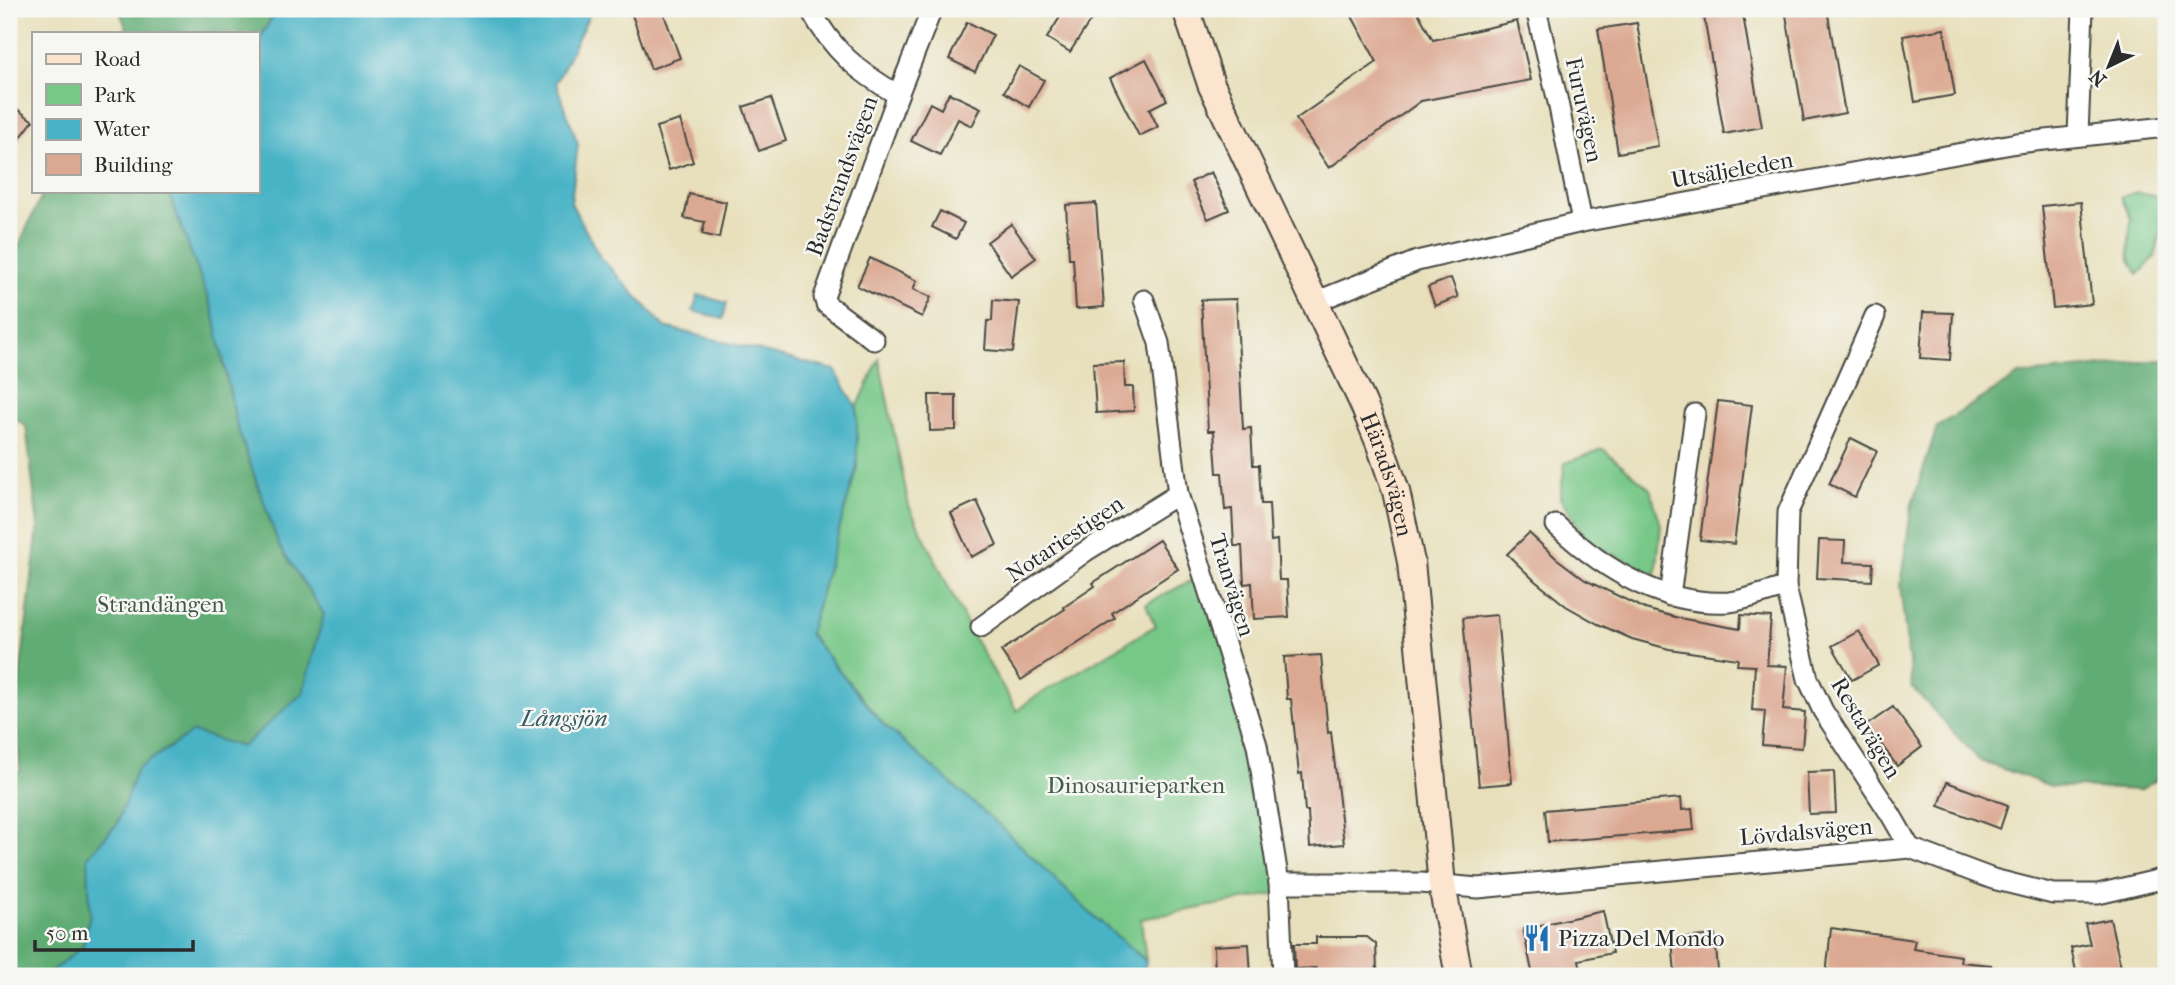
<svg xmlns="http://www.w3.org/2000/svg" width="2175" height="985" font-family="'IM FELL French Canon',serif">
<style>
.green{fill:#77c787;stroke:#517959;stroke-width:2}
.forest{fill:#61ac74;stroke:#466c50;stroke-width:2}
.water{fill:#48b3c6;stroke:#3a6f78;stroke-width:2}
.building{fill:#dba992}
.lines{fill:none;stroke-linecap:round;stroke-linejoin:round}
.street-casing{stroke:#474641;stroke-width:23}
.secondary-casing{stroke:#474641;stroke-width:30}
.street{stroke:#fff;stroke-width:19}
.secondary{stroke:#fbe5cf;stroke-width:26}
.labels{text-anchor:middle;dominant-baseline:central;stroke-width:5;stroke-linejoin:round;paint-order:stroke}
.street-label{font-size:23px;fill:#2b2b2b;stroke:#f6f6f2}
.park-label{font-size:23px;fill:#425a47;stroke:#f6f6f2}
.poi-label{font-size:23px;fill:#2b2b2b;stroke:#f6f6f2;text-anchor:start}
.water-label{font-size:24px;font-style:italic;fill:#355b61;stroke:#f6f6f2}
</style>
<rect width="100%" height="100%" fill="#f6f6f2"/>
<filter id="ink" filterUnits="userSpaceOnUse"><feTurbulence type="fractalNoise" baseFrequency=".0143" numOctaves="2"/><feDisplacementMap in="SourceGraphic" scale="14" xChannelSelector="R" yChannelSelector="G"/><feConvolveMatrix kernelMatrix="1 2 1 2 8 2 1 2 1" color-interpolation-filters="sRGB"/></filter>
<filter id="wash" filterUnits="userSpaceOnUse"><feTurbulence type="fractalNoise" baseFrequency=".00686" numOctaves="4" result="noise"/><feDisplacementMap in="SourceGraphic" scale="28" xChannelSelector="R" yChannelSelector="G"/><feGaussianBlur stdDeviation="1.57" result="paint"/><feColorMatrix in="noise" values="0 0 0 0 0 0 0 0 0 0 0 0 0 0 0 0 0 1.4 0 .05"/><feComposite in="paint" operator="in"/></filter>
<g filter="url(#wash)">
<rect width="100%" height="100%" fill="#e8e0bc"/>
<g class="green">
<polygon points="2134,193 2165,197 2165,214 2155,257 2138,275 2130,260 2129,240 2131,219 2121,197"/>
<polygon points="879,359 909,506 972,635 1017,711 1030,700 1155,626 1146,604 1202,575 1257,745 1280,893 1141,919 1146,961 1091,914 883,724 809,634 857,467 857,408"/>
<polygon points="1603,449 1650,489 1661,525 1656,575 1590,544 1560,498 1565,463"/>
</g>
<g class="forest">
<polygon points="119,9 277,9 257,43 257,33 128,33"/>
<polygon points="44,191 168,191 213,311 237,426 279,545 324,614 303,693 242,747 193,732 137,769 117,824 88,856 90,914 83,946 46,976 9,976 9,774 20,772 16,710 38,527 26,426 9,414 9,266"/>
<polygon points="2160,360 2166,361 2166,774 2140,790 2051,786 1980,761 1912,687 1900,585 1912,504 1937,427 2019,375"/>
</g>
<g class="water">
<polygon points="277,9 592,9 556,83 578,144 571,203 600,257 665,327 835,370 857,408 857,467 809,634 883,724 1000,826 1091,914 1146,961 1143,976 46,976 83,946 90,914 88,856 117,824 137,769 193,732 242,747 303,693 324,614 279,545 237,426 213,311 168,191 257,191 257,43"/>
<polygon points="698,295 727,303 723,319 693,311"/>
</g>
<g id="blocks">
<g class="building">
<polygon points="630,9 662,9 680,58 651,69"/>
<polygon points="1065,9 1098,9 1070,52 1047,38"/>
<polygon points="1348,9 1416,9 1433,40 1517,21 1531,80 1421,101 1329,168 1296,119 1377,62"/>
<polygon points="1717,9 1742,9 1762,127 1724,134 1703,11"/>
<polygon points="1785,9 1827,9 1845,113 1804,121"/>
<polygon points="967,22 993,35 975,72 949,59"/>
<polygon points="1637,23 1658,146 1618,153 1598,29"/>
<polygon points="1944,29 1955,95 1915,102 1903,36"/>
<polygon points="1146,59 1167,100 1149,109 1158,127 1139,136 1110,78"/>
<polygon points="1019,66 1044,80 1029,107 1004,92"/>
<polygon points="949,93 981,108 972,126 958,119 940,155 911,141 930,103 941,109"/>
<polygon points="771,98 786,141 759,151 743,107"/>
<polygon points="9,103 33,121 9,153"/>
<polygon points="680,120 693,162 669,170 656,127"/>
<polygon points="1211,172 1229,210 1208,219 1191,182"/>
<polygon points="689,194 726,202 719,238 702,234 705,222 684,218"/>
<polygon points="2081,202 2092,304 2053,308 2042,206"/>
<polygon points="1096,203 1104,307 1076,309 1073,258 1069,258 1066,205"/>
<polygon points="940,211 964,223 956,239 932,227"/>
<polygon points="1011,224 1036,258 1011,276 987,242"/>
<polygon points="870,258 917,281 913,289 931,297 922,317 857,286"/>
<polygon points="1451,278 1458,297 1435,306 1428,287"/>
<polygon points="1236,299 1243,429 1251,428 1253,465 1259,465 1261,504 1269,504 1271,541 1277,540 1279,580 1287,580 1289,617 1254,619 1252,583 1244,584 1242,546 1234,546 1232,509 1225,510 1222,473 1217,473 1214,431 1208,431 1201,300"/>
<polygon points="993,300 1019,302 1013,352 985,350 987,321 992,321"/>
<polygon points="1923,312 1953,313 1950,360 1920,358"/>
<polygon points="1124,362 1125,387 1133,387 1134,411 1096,413 1093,363"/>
<polygon points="929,395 956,395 956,430 930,431"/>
<polygon points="1718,401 1752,405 1734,544 1700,540"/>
<polygon points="1851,438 1877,451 1855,497 1829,484"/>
<polygon points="977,501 997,545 971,557 951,513"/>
<polygon points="1529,533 1556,558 1585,580 1645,609 1679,618 1740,629 1741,615 1771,617 1767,665 1787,666 1783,710 1805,712 1802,748 1762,745 1765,711 1752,710 1755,666 1737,665 1738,659 1669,649 1632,639 1598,624 1566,606 1535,581 1507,554"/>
<polygon points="1159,540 1178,569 1112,613 1115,618 1021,680 1001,651 1065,609 1064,607 1095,586 1093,583"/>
<polygon points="1819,540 1845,541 1844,562 1873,563 1872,581 1817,578"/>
<polygon points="1497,615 1512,783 1479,786 1463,618"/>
<polygon points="1859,631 1879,665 1852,680 1832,646"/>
<polygon points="1321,655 1328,733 1331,732 1344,844 1310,847 1308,811 1305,811 1302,773 1299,774 1291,699 1287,699 1284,657"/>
<polygon points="1893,707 1922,747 1897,766 1867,725"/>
<polygon points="1834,771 1836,813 1809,814 1807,772"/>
<polygon points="1947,782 2008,805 2000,829 1939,806"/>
<polygon points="1681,798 1682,810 1692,809 1694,830 1548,842 1545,810"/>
<polygon points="1603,911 1612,953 1579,960 1582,976 1533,976 1523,929"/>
<polygon points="2110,919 2123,976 2077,976 2071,948 2090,944 2085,924"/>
<polygon points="1831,928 1915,940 1913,949 1961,956 1960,962 1991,965 1991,976 1826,976"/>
<polygon points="1715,935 1718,971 1675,974 1672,939"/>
<polygon points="1316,937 1367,937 1376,944 1377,971 1372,976 1316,976 1316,968 1295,969 1294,944 1316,944"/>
<polygon points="1249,944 1251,976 1215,976 1214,946"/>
</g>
</g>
</g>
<g filter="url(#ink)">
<use href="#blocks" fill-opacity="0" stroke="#474641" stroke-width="2"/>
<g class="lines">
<defs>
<g id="street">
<path d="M810 9C833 51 857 71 898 95"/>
<polyline points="1536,9 1558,102 1582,222"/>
<polyline points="2078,135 2083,9"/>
<polyline points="1144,300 1159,343 1178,494 1257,745 1279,883 1283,976"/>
<polyline points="1315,302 1417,261 1582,222 2017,143 2166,127"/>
<polyline points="1875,316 1788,512 1786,587 1808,679 1823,711 1891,815 1910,848"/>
<polyline points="874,340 826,304 824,297 898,95 932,9"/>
<path d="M1556 525C1603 569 1662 606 1729 602 1747 600 1768 591 1786 587"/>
<polyline points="1670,596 1695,414"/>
<polyline points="981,627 1086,551 1178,494"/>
<polyline points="1279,883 1421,883 1478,888 1910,848 1993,879 2053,894 2098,894 2166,878"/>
</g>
<g id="secondary">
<path id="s1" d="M1186 9 1211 84 1362 401 1379 442 1396 491 1411 562 1442 885 1459 976"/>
</g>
</defs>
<use href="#street" class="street-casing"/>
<use href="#secondary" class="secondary-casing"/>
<use href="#street" class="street"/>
<use href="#secondary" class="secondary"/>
</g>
</g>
<defs>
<symbol id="restaurant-bare" viewBox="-9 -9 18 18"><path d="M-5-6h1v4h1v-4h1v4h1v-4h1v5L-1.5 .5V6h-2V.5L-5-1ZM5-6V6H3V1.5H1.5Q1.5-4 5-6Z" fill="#1f6fb2" stroke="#f6f6f2" stroke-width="2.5" paint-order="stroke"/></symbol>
</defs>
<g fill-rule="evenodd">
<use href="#restaurant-bare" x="1518" y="919" width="38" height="38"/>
</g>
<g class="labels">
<g class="street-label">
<text transform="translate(1584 110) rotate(78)">Furuvägen</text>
<text transform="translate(1732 170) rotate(-10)">Utsäljeleden</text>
<text transform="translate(842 176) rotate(-70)">Badstrandsvägen</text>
<text stroke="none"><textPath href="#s1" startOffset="508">Häradsvägen</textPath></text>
<text transform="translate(1065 539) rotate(-34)">Notariestigen</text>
<text transform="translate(1232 585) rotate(73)">Tranvägen</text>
<text transform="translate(1866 728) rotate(59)">Restavägen</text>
<text transform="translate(1806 832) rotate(-5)">Lövdalsvägen</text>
</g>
<g class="park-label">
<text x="161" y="604">Strandängen</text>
<text x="1136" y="785">Dinosaurieparken</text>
</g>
<g class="poi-label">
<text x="1558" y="938">Pizza Del Mondo</text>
</g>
<g class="water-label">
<text x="564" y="718">Långsjön</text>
</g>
</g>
<rect width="2175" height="985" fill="none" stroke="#f6f6f2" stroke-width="35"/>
<rect x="32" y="32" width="228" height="161" fill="#f6f6f2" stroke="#a5a5a2" stroke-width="2"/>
<rect x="46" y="54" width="35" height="10" fill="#fbe5cf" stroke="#a5a5a2" stroke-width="2"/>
<text x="94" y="66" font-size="21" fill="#2b2b2b">Road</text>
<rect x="46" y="84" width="35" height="21" fill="#77c787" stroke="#a5a5a2" stroke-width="2"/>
<text x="94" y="102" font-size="21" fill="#2b2b2b">Park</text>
<rect x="46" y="119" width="35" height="21" fill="#48b3c6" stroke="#a5a5a2" stroke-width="2"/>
<text x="94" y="136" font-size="21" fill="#2b2b2b">Water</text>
<rect x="46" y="154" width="35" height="21" fill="#dba992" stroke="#a5a5a2" stroke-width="2"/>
<text x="94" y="172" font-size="21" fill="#2b2b2b">Building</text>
<g transform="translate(2109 66) rotate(223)" stroke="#f6f6f2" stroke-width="5" paint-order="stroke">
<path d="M0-5L12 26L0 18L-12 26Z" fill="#2b2b2b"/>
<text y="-10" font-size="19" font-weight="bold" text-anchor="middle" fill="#2b2b2b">N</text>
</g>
<path d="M35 940v10h158v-10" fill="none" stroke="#2b2b2b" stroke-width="3.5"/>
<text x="46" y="940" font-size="21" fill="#2b2b2b" stroke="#f6f6f2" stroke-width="5" paint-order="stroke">50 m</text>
</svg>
